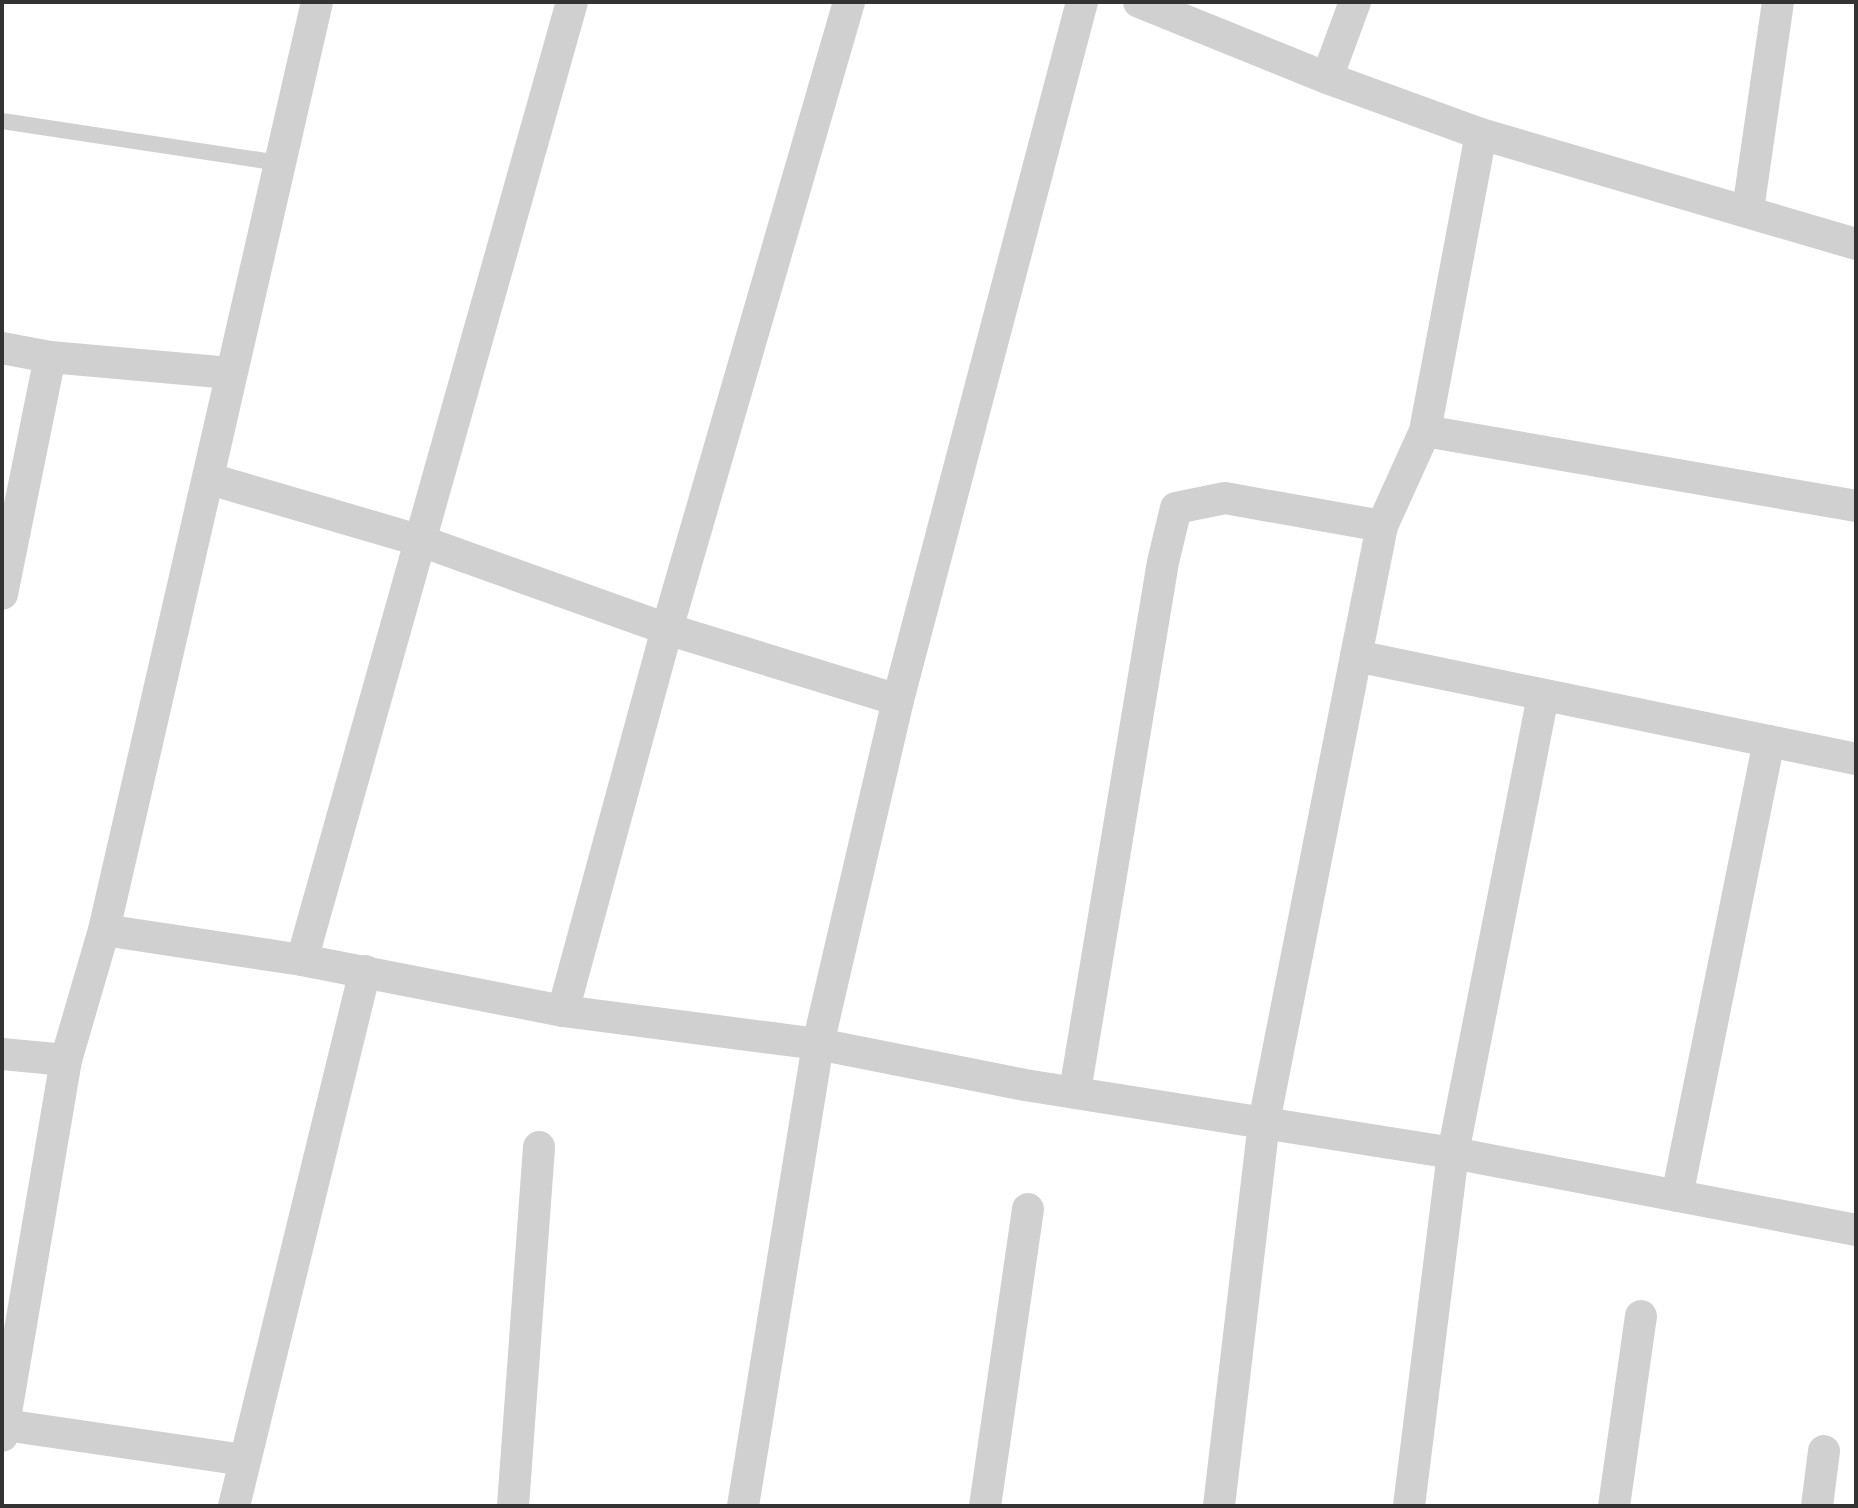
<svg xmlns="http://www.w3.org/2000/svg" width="1858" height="1508" font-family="'Open Sans',sans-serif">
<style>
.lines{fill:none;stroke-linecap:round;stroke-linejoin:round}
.service{stroke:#d0d0d0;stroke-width:16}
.minor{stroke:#d0d0d0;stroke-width:32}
</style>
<rect width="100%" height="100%" fill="#fff"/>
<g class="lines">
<polyline class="service" points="2,121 279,163"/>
<g class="minor">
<polyline points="1139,2 1327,78 1481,134 1856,244"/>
<polyline points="1327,78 1355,2"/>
<polyline points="1481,134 1425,431 1382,526 1356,656 1856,759"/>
<polyline points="1748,210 1778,2"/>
<polyline points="2,348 50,357 230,373"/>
<polyline points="1425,431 1856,506"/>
<polyline points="210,479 418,540 667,629 898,700"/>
<polyline points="2,594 50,357"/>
<polyline points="104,930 302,960 563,1011 818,1044 1025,1085 1453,1153 1856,1230"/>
<polyline points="302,960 572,2"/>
<polyline points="563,1011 667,629 849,2"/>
<polyline points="2,1054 66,1060 104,930 317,2"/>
<polyline points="1075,1091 1163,562 1176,508 1225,498 1382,526"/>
<polyline points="1677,1196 1769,741"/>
<polyline points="5,1425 244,1460"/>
<polyline points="2,1436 66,1060"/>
<polyline points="234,1506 365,971"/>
<polyline points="513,1506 539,1147"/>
<polyline points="743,1506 818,1044 898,700 1082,2"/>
<polyline points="985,1506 1028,1209"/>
<polyline points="1219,1506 1264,1122 1356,656"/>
<polyline points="1409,1506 1453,1153 1543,696"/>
<polyline points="1614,1506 1641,1316"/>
<polyline points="1817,1506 1824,1451"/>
</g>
</g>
<rect width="1858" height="1508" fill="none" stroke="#333333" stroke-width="8"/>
</svg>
